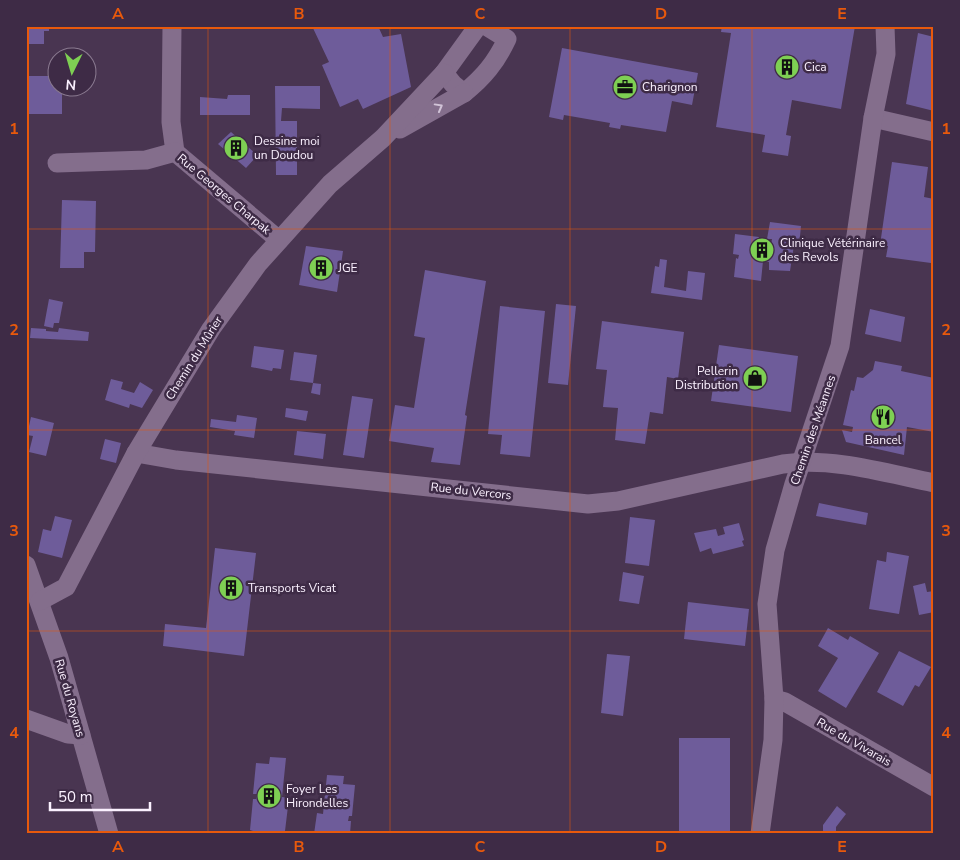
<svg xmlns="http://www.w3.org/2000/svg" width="960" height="860" font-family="'Nunito Sans',sans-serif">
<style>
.building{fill:#6e5c9a}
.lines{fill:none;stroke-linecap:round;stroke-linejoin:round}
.minor{stroke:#846e8c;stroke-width:19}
.oneway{stroke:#d1c3d7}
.grid{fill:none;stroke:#e8590c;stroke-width:1;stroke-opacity:0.55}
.labels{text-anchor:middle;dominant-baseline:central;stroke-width:5;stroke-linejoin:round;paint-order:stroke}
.poi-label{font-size:12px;fill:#fbf1ff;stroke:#3e2b46;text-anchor:start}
.street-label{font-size:12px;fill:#fbf1ff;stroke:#3e2b46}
.neatline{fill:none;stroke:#e8590c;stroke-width:2}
.grid-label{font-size:16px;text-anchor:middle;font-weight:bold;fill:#e8590c}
</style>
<rect width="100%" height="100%" fill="#493551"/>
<g class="building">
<polygon points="26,26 49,26 49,31 44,31 44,44 26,44"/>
<polygon points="312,26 378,26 383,37 401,34 411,87 363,109 358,99 340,107 322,65 329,62"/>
<polygon points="722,26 855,26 841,109 792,100 786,135 791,136 788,156 762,152 765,135 716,127 731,33 721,32"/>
<polygon points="918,33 934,37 934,111 906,104"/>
<polygon points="562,48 698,73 692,105 672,101 666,132 621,125 620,129 609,127 610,123 564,115 563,120 549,117"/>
<polygon points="26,76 58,76 58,88 62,88 62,114 26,114"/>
<polygon points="275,86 320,86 320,109 282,108 281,121 297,121 297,175 276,175"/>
<polygon points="228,95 250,95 250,115 200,115 200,97 227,99"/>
<polygon points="231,132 256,154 256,157 246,168 218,144"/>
<polygon points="892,162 928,167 924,197 934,199 934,243 931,263 886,257 888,246 880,245"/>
<polygon points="62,200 96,201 95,252 84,252 84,268 60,268"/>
<polygon points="770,222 801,226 799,246 794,245 790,271 769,270 769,262 763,261 761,281 734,277 736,258 738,259 739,255 733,254 735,234 759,237 758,244 771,245 772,239 767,239"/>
<polygon points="306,246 343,251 337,292 299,285"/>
<polygon points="660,259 667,260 664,287 686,291 688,271 705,273 702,300 651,293 655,266 659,267"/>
<polygon points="425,270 486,281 465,415 467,416 460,465 431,462 434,448 389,441 395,405 414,408 425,338 414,336"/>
<polygon points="49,299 63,302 59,323 54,323 53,328 44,326"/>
<polygon points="556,304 576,306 568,385 548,383"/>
<polygon points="500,306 545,311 530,457 500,454 502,435 488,434"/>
<polygon points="870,309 905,317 901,342 865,334"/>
<polygon points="602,321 684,332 678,379 667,377 663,414 650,412 645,444 615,440 618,408 603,407 607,370 596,369"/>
<polygon points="31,328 46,329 46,331 58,332 59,328 89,332 88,341 30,338"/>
<polygon points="719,345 798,356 791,412 711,401"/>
<polygon points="254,346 284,350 281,369 273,368 272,371 251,367"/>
<polygon points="294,352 317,355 313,383 290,380"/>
<polygon points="875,361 902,366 901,371 934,378 934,432 907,427 904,455 846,442 842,430 852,432 853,427 843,425 851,390 854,391 857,377 863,378 873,370"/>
<polygon points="111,379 123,382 121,389 134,393 140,382 153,390 142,408 130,404 129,408 105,400"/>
<polygon points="313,383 321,384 320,395 311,393"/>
<polygon points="352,396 373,399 364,458 343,455"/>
<polygon points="286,408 308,411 306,421 285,417"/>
<polygon points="237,415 257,418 254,438 234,435 235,431 210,427 211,419 236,422"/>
<polygon points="31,417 54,423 46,456 29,452 33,436 27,435"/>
<polygon points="297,431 326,434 323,459 294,455"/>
<polygon points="105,439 121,443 116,463 100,459"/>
<polygon points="819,503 868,513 866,525 816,516"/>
<polygon points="55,516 72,520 62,558 38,552 43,529 51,531"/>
<polygon points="630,517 655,520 649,566 625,563"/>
<polygon points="739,523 744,540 742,541 744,546 713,554 711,548 700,552 694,533 716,529 718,536 725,534 723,527"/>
<polygon points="215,548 256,553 244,656 163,646 165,624 206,628"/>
<polygon points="887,552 909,556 899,614 869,609 877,560 886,562"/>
<polygon points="623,572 644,576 639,604 619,601"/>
<polygon points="925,583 927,592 934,591 934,612 919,615 913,586"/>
<polygon points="688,602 749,609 745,646 684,639"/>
<polygon points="828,628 848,640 850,636 879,653 846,708 818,691 838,658 818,646"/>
<polygon points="899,651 931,667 919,687 915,685 903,706 877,692"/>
<polygon points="607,654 630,656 623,716 601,713"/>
<rect x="679" y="738" width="51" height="96"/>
<polygon points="270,757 286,758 282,797 289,798 285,831 296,834 253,834 253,831 250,830 253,799 256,799 257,794 253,794 256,763 269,764"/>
<polygon points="327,775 344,776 343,784 355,785 352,816 349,816 348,821 351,821 350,834 314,834 317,813 323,814"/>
<polygon points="837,806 846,814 836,827 836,834 823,834 823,825"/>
</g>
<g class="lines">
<g class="minor">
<polyline points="172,26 171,122 175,152 279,240"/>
<path d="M478 26 444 73 453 84 464 93C484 77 496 62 507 39L486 26"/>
<polyline points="873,118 934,132"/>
<polyline points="400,129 464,93"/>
<polyline points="57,163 146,160 175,152"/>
<path d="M136 453 176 460 588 504 618 501 783 464C833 457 885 473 934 483"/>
<polyline points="26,565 59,658 109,834"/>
<polyline points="40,601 66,587 136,453 211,329 258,264 330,184 383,138 444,73"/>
<polyline points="774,699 785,702 934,787"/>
<polyline points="26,719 68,734 81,735"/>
<polyline points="760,834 773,740 774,699 767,604 775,550 794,484 840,346 873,118 886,54 885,26"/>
</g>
</g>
<defs><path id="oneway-chevron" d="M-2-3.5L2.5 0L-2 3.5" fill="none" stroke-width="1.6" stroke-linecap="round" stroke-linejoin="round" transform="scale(1.25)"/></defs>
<use class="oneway" href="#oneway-chevron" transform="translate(439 107) rotate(-29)"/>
<path class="grid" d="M208 26V834M390 26V834M570 26V834M752 26V834M26 229H934M26 430H934M26 631H934"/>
<defs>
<symbol id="building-disc" viewBox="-11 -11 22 22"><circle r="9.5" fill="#7ed053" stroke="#3e2b46"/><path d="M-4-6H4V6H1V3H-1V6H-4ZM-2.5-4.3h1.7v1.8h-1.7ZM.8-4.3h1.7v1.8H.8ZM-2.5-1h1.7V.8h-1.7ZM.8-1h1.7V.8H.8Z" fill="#111"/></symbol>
<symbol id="office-disc" viewBox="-11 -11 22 22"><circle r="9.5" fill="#7ed053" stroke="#3e2b46"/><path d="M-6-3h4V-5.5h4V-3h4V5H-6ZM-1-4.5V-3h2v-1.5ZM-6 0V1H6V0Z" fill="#111"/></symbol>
<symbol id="shop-disc" viewBox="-11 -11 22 22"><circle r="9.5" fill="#7ed053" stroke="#3e2b46"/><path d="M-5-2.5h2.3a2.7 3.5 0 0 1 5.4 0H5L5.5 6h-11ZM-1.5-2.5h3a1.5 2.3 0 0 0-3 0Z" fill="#111"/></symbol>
<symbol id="restaurant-disc" viewBox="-11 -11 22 22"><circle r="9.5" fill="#7ed053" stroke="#3e2b46"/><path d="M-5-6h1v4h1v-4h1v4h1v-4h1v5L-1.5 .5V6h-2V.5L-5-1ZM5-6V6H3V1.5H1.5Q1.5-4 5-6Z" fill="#111"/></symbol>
</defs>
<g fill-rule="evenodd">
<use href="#building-disc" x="773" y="53" width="28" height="28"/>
<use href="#office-disc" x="611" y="73" width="28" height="28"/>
<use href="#building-disc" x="222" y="134" width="28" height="28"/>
<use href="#building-disc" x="748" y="236" width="28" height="28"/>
<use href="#building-disc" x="307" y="254" width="28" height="28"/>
<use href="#shop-disc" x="741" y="364" width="28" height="28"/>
<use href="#restaurant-disc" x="869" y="403" width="28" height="28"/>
<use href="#building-disc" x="217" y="574" width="28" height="28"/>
<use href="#building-disc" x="255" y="782" width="28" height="28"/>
</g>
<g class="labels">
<g class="poi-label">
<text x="804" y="67">Cica</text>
<text x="642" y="87">Charignon</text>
<text x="254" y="141">Dessine moi<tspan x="254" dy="14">un Doudou</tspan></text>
<text x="780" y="243">Clinique Vétérinaire<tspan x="780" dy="14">des Revols</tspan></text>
<text x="338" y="268">JGE</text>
<text x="738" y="371" text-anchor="end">Pellerin<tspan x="738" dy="14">Distribution</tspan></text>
<text x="883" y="440" text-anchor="middle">Bancel</text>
<text x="248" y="588">Transports Vicat</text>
<text x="286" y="789">Foyer Les<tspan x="286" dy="14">Hirondelles</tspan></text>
</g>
<g class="street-label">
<text transform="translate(224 194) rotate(40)">Rue Georges Charpak</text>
<text transform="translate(194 358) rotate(-58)">Chemin du Mûrier</text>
<text transform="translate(813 430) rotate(-71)">Chemin des Méannes</text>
<text transform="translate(471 491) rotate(6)">Rue du Vercors</text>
<text transform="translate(70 698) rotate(74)">Rue du Royans</text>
<text transform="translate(854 742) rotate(30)">Rue du Vivarais</text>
</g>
</g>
<rect width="960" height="860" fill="none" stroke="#3e2b46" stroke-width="55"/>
<g transform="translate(72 72) rotate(185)"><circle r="24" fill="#3e2b46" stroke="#8a7a90"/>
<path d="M0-4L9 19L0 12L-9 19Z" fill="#7ed053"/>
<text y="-8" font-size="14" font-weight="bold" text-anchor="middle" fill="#fbf1ff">N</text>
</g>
<path d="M50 802v8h100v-8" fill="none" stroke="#fbf1ff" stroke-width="2.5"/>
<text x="58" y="802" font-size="15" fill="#fbf1ff" stroke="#3e2b46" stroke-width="4" paint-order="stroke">50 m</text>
<rect x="28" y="28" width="904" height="804" class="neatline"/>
<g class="grid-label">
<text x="118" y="19">A</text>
<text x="299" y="19">B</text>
<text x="480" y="19">C</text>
<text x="661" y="19">D</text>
<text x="842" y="19">E</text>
<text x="14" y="134">1</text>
<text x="946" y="134">1</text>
<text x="14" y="335">2</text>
<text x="946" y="335">2</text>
<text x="14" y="536">3</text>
<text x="946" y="536">3</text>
<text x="14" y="738">4</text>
<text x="946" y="738">4</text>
<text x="118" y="852">A</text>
<text x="299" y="852">B</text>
<text x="480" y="852">C</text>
<text x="661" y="852">D</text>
<text x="842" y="852">E</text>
</g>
</svg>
